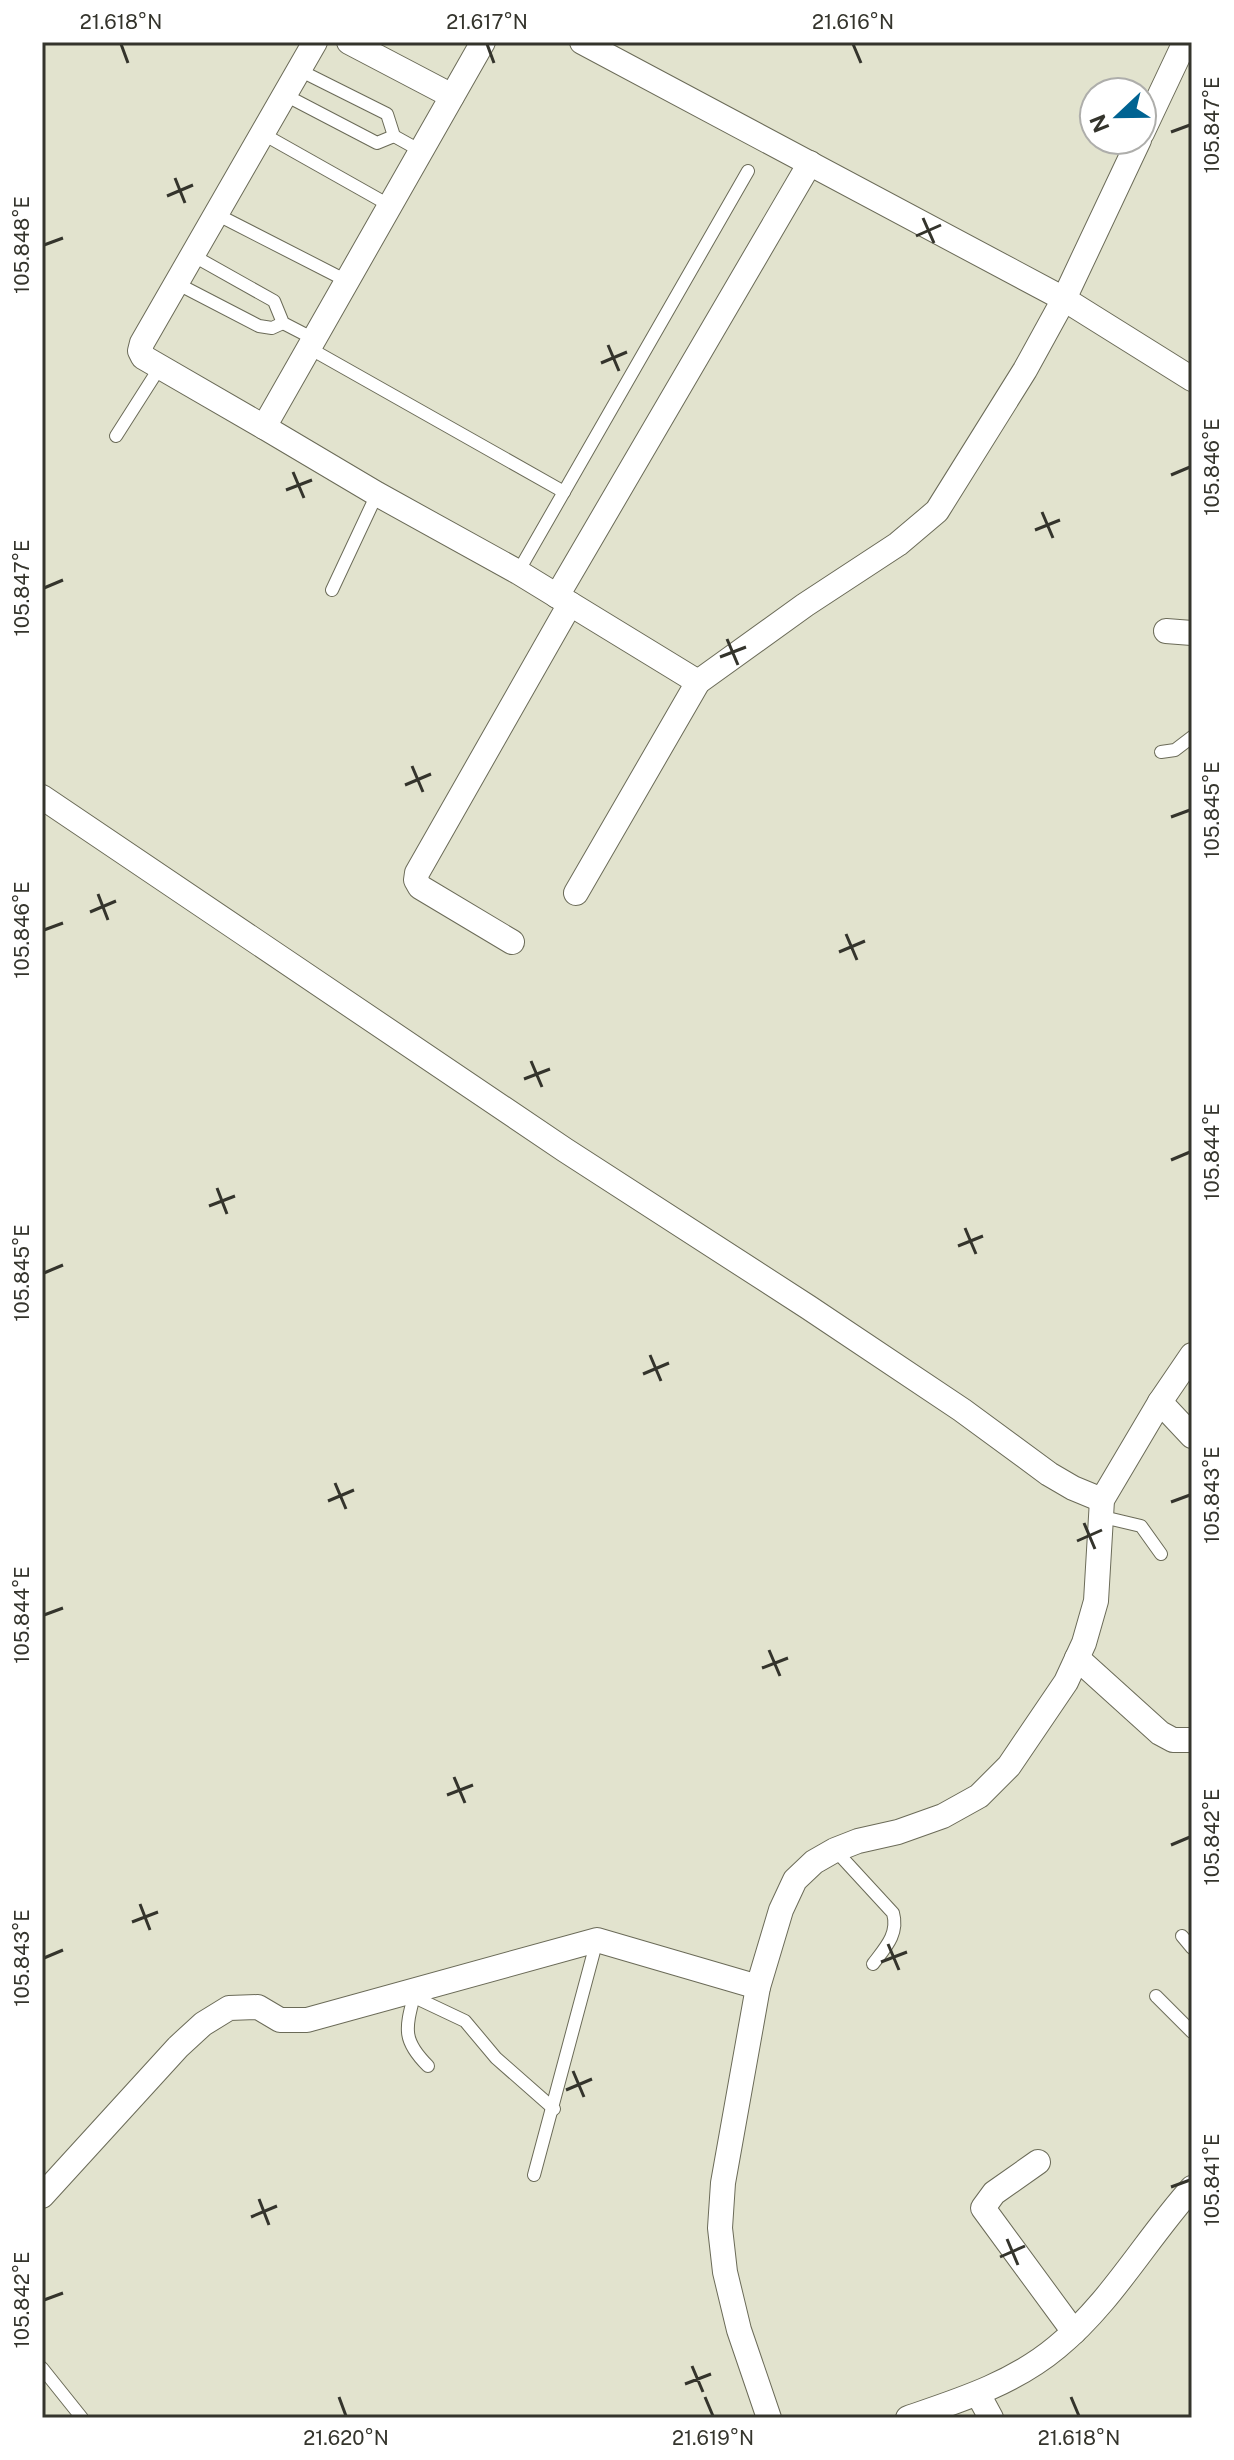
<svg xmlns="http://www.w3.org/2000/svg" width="1234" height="2460" font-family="'Public Sans',sans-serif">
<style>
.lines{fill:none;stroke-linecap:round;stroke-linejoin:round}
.service-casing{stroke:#6b6b58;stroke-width:14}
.minor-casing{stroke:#6b6b58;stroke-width:26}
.service{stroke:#fff;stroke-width:12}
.minor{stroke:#fff;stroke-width:24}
.ticks{fill:none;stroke:#34342c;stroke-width:3}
.neatline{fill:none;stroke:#34342c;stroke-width:3}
.ticks-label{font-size:20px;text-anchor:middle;fill:#34342c}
</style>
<rect width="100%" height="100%" fill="#e2e3ce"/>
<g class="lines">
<defs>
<g id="service">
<polyline points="299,70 387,114 394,136 421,151"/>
<polyline points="285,95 377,143 394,136"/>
<polyline points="263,134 389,205"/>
<polyline points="216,214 347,281"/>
<polyline points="192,255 274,301 283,323 314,339"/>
<polyline points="176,283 259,326 272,328 283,323"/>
<polyline points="309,348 564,492"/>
<polyline points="116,436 160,367"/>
<polyline points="518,572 748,171"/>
<polyline points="332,590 377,494"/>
<polyline points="1161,752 1175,750 1192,737"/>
<polyline points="1099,1516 1141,1526 1161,1554"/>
<path d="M835 1850 893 1913C899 1934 885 1948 873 1964"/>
<polyline points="1182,1936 1192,1948"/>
<polyline points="410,1995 465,2021 496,2058 554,2109"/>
<path d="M414 1996C405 2030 403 2041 428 2066"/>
<polyline points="1156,1996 1192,2032"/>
<polyline points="534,2175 597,1940"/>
<polyline points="42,2368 82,2418"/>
</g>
<g id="minor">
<polyline points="315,42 142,343 140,351 143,357 264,427 483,42"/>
<polyline points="349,42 452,96"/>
<polyline points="582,42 1064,299 1192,379"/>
<polyline points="1142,133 1185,42"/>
<polyline points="264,427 377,494 518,572 698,682"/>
<polyline points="557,596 810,163"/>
<polyline points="1166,631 1192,633"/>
<polyline points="42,797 565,1150 808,1307 962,1410 1049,1474 1073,1488 1102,1500"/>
<polyline points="576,893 698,682 805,605 898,544 937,511 1025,370 1064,299 1139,140"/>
<polyline points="512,942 420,887 416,880 417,873 570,604"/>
<polyline points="1160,1402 1192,1436"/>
<polyline points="1077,1658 1160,1733 1173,1740 1192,1740"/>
<polyline points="1038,2162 994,2193 983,2208 1074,2332"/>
<polyline points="42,2196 178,2047 203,2024 229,2008 258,2007 280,2020 307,2020 597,1940 758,1987"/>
<polyline points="978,2394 991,2418"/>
<polyline points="769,2418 739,2330 725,2272 720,2228 723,2183 758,1987 781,1910 795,1880 814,1862 835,1850 858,1841 898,1832 943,1816 979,1796 1009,1766 1066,1682 1084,1643 1096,1601 1102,1500 1160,1402 1192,1355"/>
<path d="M908 2418C961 2400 1014 2383 1057 2347 1111 2303 1146 2239 1192 2188"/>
</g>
</defs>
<use href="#service" class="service-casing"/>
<use href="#minor" class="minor-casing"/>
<use href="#service" class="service"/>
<use href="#minor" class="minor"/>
</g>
<path class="ticks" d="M121 44 128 63M487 44 494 63M853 44 861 63M1171 132 1190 125M175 178 185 203M167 196 193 185M923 218 934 243M916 236 941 225M44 245 63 238M608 345 619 371M601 363 627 352M293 472 304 498M1171 475 1190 467M286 490 312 480M1042 512 1053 538M1035 530 1060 520M44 588 63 580M727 639 738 665M720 657 746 647M412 766 423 792M405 785 431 774M1171 817 1190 810M98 894 108 920M90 912 116 901M44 930 63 923M846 934 857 960M839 952 865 941M531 1061 542 1087M524 1079 550 1069M1171 1160 1190 1152M217 1188 227 1214M209 1206 235 1196M965 1228 976 1254M958 1246 983 1236M44 1273 63 1265M650 1355 661 1381M643 1374 669 1363M335 1483 346 1509M328 1501 354 1490M1171 1502 1190 1495M1084 1523 1095 1549M1077 1541 1102 1530M44 1615 63 1608M769 1650 780 1676M762 1668 788 1658M454 1777 465 1803M447 1795 473 1785M1171 1845 1190 1837M140 1904 150 1930M132 1922 158 1912M888 1944 899 1970M44 1958 63 1950M881 1962 907 1952M573 2071 584 2097M566 2090 592 2079M1171 2187 1190 2180M259 2199 269 2225M251 2217 277 2206M1007 2239 1018 2265M1000 2257 1025 2246M44 2300 63 2293M692 2366 703 2392M685 2384 711 2374M339 2397 346 2416M705 2397 713 2416M1071 2397 1079 2416"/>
<rect width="1234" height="2460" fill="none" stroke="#ffffff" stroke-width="88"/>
<g transform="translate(1118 116) rotate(248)"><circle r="38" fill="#ffffff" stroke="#aeaeab" stroke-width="2"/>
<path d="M0-6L14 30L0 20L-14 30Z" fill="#006392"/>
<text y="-12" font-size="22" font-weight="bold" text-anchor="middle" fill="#34342c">N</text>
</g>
<rect x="44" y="44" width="1146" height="2372" class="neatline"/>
<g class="ticks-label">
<text x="121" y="29">21.618°N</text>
<text x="487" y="29">21.617°N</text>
<text x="853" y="29">21.616°N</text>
<text transform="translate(1212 125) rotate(-90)" y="7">105.847°E</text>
<text transform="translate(22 245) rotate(-90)" y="7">105.848°E</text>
<text transform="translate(1212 467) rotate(-90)" y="7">105.846°E</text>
<text transform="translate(22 588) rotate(-90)" y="7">105.847°E</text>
<text transform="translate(1212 810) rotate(-90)" y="7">105.845°E</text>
<text transform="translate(22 930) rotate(-90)" y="7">105.846°E</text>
<text transform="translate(1212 1152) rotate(-90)" y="7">105.844°E</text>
<text transform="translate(22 1273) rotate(-90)" y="7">105.845°E</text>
<text transform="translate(1212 1495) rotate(-90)" y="7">105.843°E</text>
<text transform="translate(22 1615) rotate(-90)" y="7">105.844°E</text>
<text transform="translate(1212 1837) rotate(-90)" y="7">105.842°E</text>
<text transform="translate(22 1958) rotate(-90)" y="7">105.843°E</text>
<text transform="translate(1212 2180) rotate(-90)" y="7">105.841°E</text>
<text transform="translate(22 2300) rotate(-90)" y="7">105.842°E</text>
<text x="346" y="2445">21.620°N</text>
<text x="713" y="2445">21.619°N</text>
<text x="1079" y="2445">21.618°N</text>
</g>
</svg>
